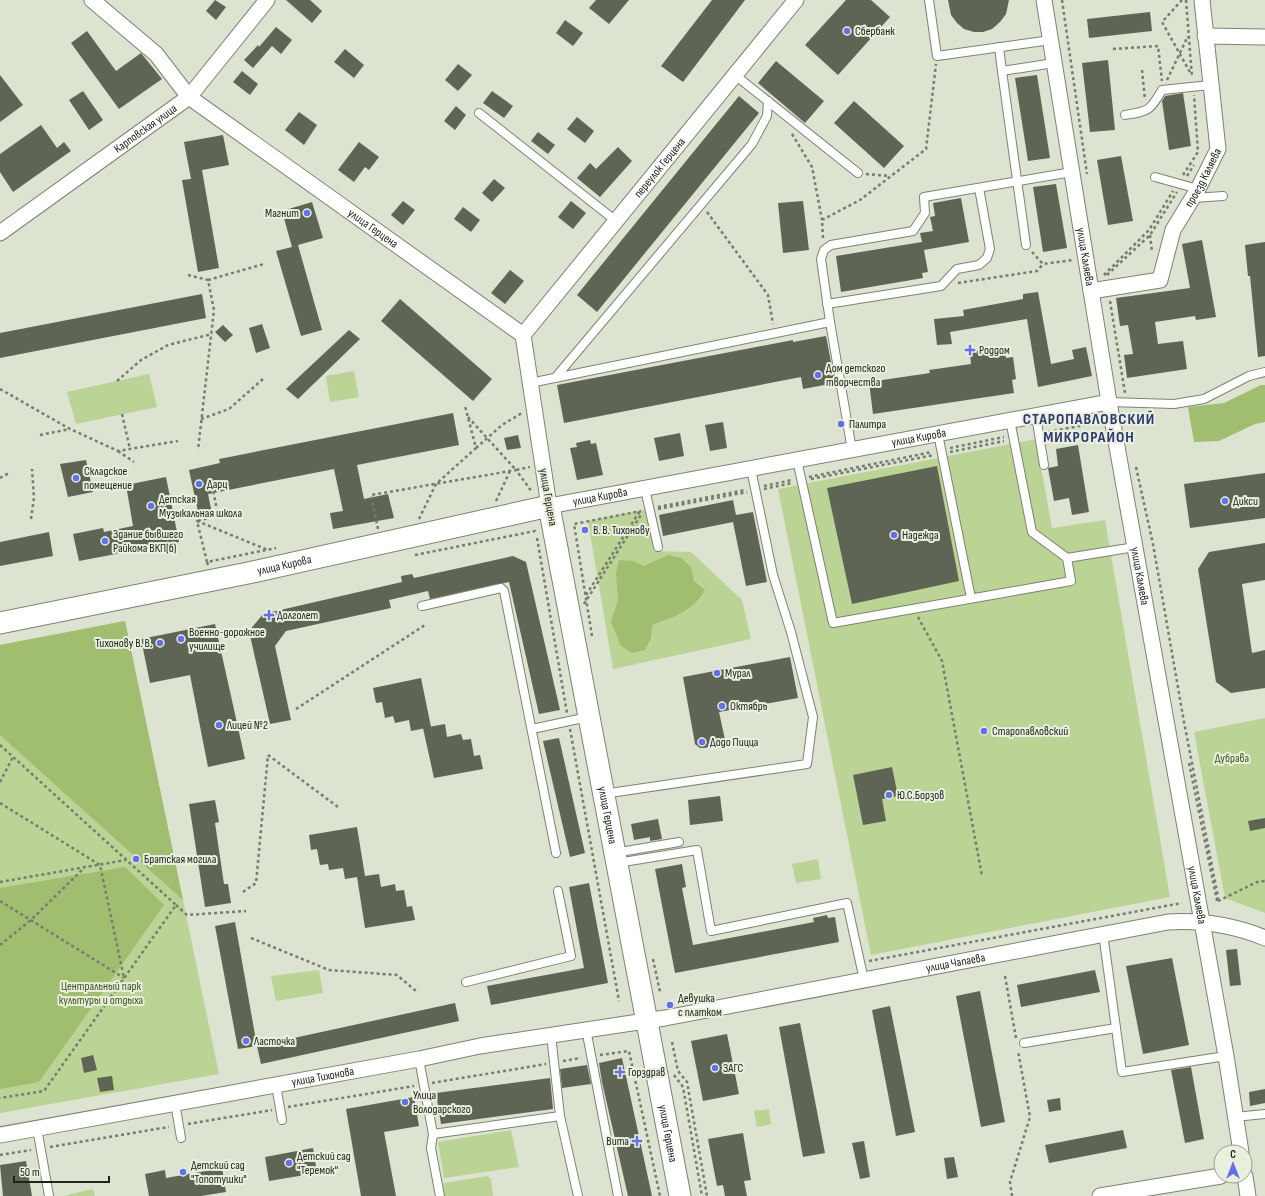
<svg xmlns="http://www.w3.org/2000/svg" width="1265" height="1196" font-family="'Sofia Sans Condensed',sans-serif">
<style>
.green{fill:#bbd394}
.forest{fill:#a0bd70}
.building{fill:#5f6555}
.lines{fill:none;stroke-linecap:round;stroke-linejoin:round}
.lane-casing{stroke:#7c8372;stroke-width:10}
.street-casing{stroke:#7c8372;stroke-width:17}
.secondary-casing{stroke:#7c8372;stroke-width:23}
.path{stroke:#777c70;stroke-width:2.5;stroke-dasharray:3 3;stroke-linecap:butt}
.lane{stroke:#fff;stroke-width:8}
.street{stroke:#fff;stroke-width:15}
.secondary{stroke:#fff;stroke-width:21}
.poi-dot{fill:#646fe8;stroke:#e9f1de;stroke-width:1.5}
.labels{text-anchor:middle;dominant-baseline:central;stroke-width:4;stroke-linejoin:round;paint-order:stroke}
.poi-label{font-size:12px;fill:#20231c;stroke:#e9f1de;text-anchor:start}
.street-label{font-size:12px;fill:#20231c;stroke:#e9f1de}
.park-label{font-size:12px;fill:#3f511a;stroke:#e9f1de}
.district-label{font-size:16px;font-weight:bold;letter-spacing:1px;fill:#2f3670;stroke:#e9f1de}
</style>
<rect width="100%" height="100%" fill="#dce3d1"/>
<g class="green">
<polygon points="354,371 359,397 330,402 326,376"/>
<polygon points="149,374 157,407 76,424 67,392"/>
<polygon points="1036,439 1052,528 1105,520 1170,897 871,955 778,489"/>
<polygon points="647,509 654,551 691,552 742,600 751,639 613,669 588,521"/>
<polygon points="125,621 219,1074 0,1113 0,645"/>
<polygon points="1265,718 1265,913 1225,898 1194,732"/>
<polygon points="818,859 821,879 796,883 792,864"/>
<polygon points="319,970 323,993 276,1001 271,976"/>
<polygon points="769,1109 771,1124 757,1127 754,1111"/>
<polygon points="511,1130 519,1167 444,1178 438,1142"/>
<polygon points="487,1176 491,1179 493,1196 444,1196 443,1186 445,1183"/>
<polygon points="93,1189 95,1196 63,1196"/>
</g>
<g class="forest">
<polygon points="1261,385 1265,385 1265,422 1255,424 1219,441 1194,442 1188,407 1224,403"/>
<path d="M668 555 681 558 691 567 694 581 705 590C693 611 674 617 652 625L651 638 645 650 632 653 621 646 611 622 618 599 616 573 619 560 632 561 644 566Z"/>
<polygon points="125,621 183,900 0,735 0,645"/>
<polygon points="125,867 164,905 39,1082 0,1089 0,888"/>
</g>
<g class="building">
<polygon points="215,0 226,7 216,20 206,11"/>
<polygon points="286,0 310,0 322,11 312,23"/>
<polygon points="596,0 629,0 609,24 589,8"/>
<polygon points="712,0 745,0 683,82 661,66"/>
<polygon points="846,0 871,0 890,17 838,75 805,45"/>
<polygon points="948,0 1009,0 1006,14 1000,22 992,29 983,32 974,32 964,29 957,23 951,15"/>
<polygon points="1150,12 1152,31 1089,38 1087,19"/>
<polygon points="565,20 583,33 573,46 556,33"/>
<polygon points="276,27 292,40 281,54 272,46 253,68 244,60 258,45 259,47"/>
<polygon points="87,31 116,71 141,53 162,79 119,109 71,43"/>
<polygon points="345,49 364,65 354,78 334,62"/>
<polygon points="1108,60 1115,130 1090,132 1082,63"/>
<polygon points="776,61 824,101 805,123 758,83"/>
<polygon points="458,64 472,75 458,91 445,80"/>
<polygon points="242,71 258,84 250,95 233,82"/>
<polygon points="0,75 23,105 0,122"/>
<polygon points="1037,75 1050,158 1028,161 1015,78"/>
<polygon points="83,91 103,120 89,130 69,100"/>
<polygon points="492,91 513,106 504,118 483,103"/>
<polygon points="1183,93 1191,146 1169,150 1162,101 1165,96"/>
<polygon points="739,96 759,113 597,312 577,295"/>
<polygon points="854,101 904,146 884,168 834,123"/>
<polygon points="456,106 466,115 455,130 444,121"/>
<polygon points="299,112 317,125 304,145 285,130"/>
<polygon points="577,117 594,131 585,143 567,129"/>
<polygon points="41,125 57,148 64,142 71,151 13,192 0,172 0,154"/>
<polygon points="538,132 555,145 548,154 531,141"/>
<polygon points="223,135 229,165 202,170 219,268 198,272 182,180 191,179 184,142"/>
<polygon points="359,142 379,157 369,170 365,167 354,182 338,170"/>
<polygon points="618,147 632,161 600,197 577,178 590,163 596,169"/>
<polygon points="1121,156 1133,221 1108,225 1097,160"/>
<polygon points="494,179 505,188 492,202 482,193"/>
<polygon points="1056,184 1067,248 1043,252 1033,187"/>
<polygon points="961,198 969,242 924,250 928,272 922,273 923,278 841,292 836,256 922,242 920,233 933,231 930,217 935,216 933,203"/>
<polygon points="403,201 415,210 403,225 391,215"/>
<polygon points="571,201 586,213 573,229 558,217"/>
<polygon points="803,201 809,250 783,253 778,203"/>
<polygon points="312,202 323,238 298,245 322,330 301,336 276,251 292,247 282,211"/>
<polygon points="463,207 480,220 471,232 454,219"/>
<polygon points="1202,240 1216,317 1196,320 1195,316 1155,322 1158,344 1183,341 1187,369 1127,378 1124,355 1133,354 1128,325 1120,326 1116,298 1190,288 1182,244"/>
<polygon points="1265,242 1265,356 1258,357 1250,276 1248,276 1245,245"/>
<polygon points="510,270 524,281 505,304 491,293"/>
<polygon points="1038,292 1051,364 1074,359 1072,350 1086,347 1092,376 1038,387 1027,319 950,332 952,344 937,345 934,319 964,316 963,310 1023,299 1023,294"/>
<polygon points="202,294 206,318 0,358 0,333"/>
<polygon points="400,299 492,379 473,401 381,321"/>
<polygon points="262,324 270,348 256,353 249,328"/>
<polygon points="223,325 233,335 225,342 215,332"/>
<polygon points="349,330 360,339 298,399 286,389"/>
<polygon points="826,336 835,383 803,389 801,377 564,423 557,385 793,340 793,342"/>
<polygon points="1004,347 1006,358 1013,357 1016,379 1012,380 1014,393 873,414 869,382 930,373 929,370 971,364 970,352"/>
<polygon points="453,413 459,445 357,465 364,499 388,494 394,518 333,529 330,513 343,511 334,469 208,494 212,513 199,516 189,470 220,463 219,459"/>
<polygon points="723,422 727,448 710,451 705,425"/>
<polygon points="680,433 684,456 659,461 654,438"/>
<polygon points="518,435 521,448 507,450 504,438"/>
<polygon points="590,440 591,444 596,443 603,475 577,480 570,448 577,447 576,443"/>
<polygon points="1078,445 1089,512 1072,515 1069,498 1054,501 1048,468 1058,466 1056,449"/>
<polygon points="86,460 93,492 68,497 60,464"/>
<polygon points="937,466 959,581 852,604 827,488"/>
<polygon points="1265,473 1265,518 1190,528 1184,484"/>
<polygon points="166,477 179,542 79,561 73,534 103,528 104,532 133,526 126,485"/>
<polygon points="733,500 736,515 753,512 767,582 746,586 733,522 663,536 659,515"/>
<polygon points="49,532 53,556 0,566 0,542"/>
<polygon points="1265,543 1265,580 1242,584 1252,653 1265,650 1265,688 1231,693 1216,682 1198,569 1209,552"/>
<polygon points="513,556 526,562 560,710 539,714 509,582 430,599 428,591 389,600 391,608 286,631 275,646 291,720 270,724 249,631 263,614 402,582 401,576 412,574 414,578"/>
<polygon points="215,624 245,759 208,767 190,675 150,683 141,639"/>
<polygon points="790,657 798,698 719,712 726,744 704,748 700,748 695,744 683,677"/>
<polygon points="421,678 431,727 411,731 409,720 395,723 393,716 385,718 382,702 376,703 373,688"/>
<polygon points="445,724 447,737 461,734 463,740 471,739 474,756 480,755 483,769 434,778 423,728"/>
<polygon points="559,738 585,853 570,857 543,741"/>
<polygon points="892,767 898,796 882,799 886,821 863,825 853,775"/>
<polygon points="720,796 723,821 690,825 688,800"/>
<polygon points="215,800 219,822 215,823 224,884 228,884 231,903 205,907 189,804"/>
<polygon points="1265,818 1265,828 1250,831 1248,821"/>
<polygon points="658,819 662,839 650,841 650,837 634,840 631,824"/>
<polygon points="357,827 365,876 379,874 381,887 395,884 396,891 404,890 407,907 412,906 415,920 365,928 357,877 345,879 343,868 329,870 328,864 320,865 317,849 311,850 309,835"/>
<polygon points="682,864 686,887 682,888 693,945 814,922 813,918 827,915 828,918 835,917 839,942 675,973 655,869"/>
<polygon points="589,883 608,983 491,1005 487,986 584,968 569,887"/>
<polygon points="235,922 257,1046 238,1049 215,926"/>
<polygon points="1237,949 1241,985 1230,986 1226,950"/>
<polygon points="1172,958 1189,1045 1143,1054 1126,966"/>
<polygon points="1095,970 1100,992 1021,1007 1017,985"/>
<polygon points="980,991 1005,1122 981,1127 956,996"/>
<polygon points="455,1003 459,1021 261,1064 257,1046"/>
<polygon points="890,1006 915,1132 896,1136 872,1010"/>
<polygon points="800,1023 825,1153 803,1157 779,1027"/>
<polygon points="727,1034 739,1094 703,1101 691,1041"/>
<polygon points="93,1055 97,1070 84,1073 81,1058"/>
<polygon points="622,1058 652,1196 628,1196 602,1082 599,1063"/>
<polygon points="587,1065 591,1084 562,1088 560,1069"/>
<polygon points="1191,1067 1204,1139 1185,1143 1171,1070"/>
<polygon points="112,1076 114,1090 100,1092 97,1078"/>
<polygon points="550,1078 553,1109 441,1124 436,1093"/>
<polygon points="1265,1089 1265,1103 1250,1106 1249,1092"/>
<polygon points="414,1097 419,1126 384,1132 396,1196 361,1196 346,1109"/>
<polygon points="1060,1098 1061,1110 1049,1112 1047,1100"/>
<polygon points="1123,1130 1127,1148 1049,1163 1045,1145"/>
<polygon points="743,1133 751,1180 744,1181 747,1196 725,1196 723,1185 717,1186 708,1139"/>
<polygon points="864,1141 870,1177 860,1179 852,1143"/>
<polygon points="313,1148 317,1173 269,1181 265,1157"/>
<polygon points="954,1157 958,1177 947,1179 944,1158"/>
<polygon points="26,1161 32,1196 3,1196 0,1165"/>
<polygon points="221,1161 226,1192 201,1196 149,1196 145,1174 165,1170 166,1178 206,1171 205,1164"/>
</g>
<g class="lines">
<defs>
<g id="lane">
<polyline points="929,0 937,56 1051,40"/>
<polyline points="999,47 1002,71"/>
<polyline points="735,75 858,173"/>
<polyline points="479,113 616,221"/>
<path d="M1125 115C1149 111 1150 111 1162 90L1210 85"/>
<polyline points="1155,177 1198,189"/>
<polyline points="1193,198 1223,196"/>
<polyline points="1026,245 1002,71 1054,63"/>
<polyline points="827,304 941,286 957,269 979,265 987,258 990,249 979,188"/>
<polyline points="830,322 821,259 824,250 831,245 913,231 925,213 924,197 1072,172"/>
<polyline points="555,378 752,144 767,116 768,101"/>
<polyline points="530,383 830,322 852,450"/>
<polyline points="1109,402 1174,404 1204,399 1249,376 1265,372"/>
<polyline points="1036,416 1044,465"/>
<polyline points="938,434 971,598"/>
<polyline points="797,460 833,623 1071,581 1067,558 1032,532 1010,420"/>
<polyline points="645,489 658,547"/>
<polyline points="1067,558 1135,547"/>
<polyline points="422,606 501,588 504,591 556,853"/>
<polyline points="532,729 588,717"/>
<polyline points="603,794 807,764 813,717 791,632 773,575 751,469"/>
<polyline points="614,853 679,842"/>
<polyline points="617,863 697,850 711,931 847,903 864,980"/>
<polyline points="1103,933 1122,1072 1226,1056"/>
<polyline points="466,982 571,956 558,891"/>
<polyline points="586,1029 618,1196"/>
<polyline points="1024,1043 1116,1028"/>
<polyline points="419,1059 433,1134 560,1116 551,1035"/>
<polyline points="276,1085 282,1120"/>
<polyline points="175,1103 181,1138"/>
<polyline points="560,1116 578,1196"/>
<polyline points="1235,1117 1265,1114"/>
<polyline points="37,1128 49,1196"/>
<polyline points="433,1134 431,1148 440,1196"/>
</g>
<g id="street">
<path id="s1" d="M92 0 156 54 189 97 523 335 549 506 1109 402"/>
<path id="s2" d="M1044 0 1109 402 1226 1056 1241 1152"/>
<polyline points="1205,36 1265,37"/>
<path id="s3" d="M0 233 189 97 267 0"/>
<path id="s4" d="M1091 291 1160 280 1173 230 1198 189 1218 149 1202 0"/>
<path id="s5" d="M523 335 796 0"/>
<path id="s6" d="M0 1135 419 1059 480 1046 665 1018 1168 922C1202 920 1233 925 1265 938"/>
<polyline points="1245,1176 1248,1196"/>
<polyline points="1100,1196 1221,1176"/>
</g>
<g id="secondary">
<path id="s7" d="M0 623 248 573 549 506 680 1196"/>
</g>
</defs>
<use href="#lane" class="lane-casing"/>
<use href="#street" class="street-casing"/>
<use href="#secondary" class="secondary-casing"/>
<g class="path">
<polyline points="1062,0 1087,174"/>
<polyline points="1182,0 1162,22 1191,74"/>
<polyline points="1186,0 1192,77"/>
<polyline points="1113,49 1158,46 1162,81"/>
<polyline points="1142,70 1145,100"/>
<polyline points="1167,80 1188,36"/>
<polyline points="792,134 812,167 822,220"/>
<polyline points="866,174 890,176"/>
<polyline points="1183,175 1198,152 1194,95"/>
<polyline points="1187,176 1194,165"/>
<polyline points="707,212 768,295 773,324"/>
<polyline points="1150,235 1152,252"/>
<polyline points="823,238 822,220 860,200 926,149 936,64"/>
<polyline points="1032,252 1043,264 1073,260"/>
<polyline points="188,275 208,280 214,310 198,450"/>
<polyline points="1104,275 1149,230 1173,191"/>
<polyline points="1107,275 1150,235 1177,192"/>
<polyline points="208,280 264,264"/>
<polyline points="958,283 1037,271 1043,264"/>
<polyline points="1110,301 1125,393"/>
<polyline points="117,381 141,360 168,345 212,334"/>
<polyline points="0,389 70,429 118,451 178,441"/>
<polyline points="122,414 130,449"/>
<polyline points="468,417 516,470 530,467"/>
<polyline points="201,419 229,409 263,379"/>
<polyline points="1048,432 1100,422"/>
<polyline points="40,435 70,429"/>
<polyline points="476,448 502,425 522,413"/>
<polyline points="950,448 1004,437"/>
<polyline points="118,451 134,462"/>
<polyline points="950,452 1004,441"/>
<polyline points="1136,467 1153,544 1184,722 1218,897 1217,902"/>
<polyline points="809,477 932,452"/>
<polyline points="0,478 9,473"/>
<polyline points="811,479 934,455"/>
<polyline points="764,486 792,480"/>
<polyline points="764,489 792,483"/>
<polyline points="496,501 510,471"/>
<polyline points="658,507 745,490"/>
<polyline points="658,509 747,492"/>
<polyline points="31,519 34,498 32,469"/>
<polyline points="419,519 436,484 476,448 465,406"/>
<polyline points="198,521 218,515 213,490"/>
<polyline points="378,529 371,495 516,470 532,492"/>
<polyline points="537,538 567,713"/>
<polyline points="415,555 535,531 536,533"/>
<polyline points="207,562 197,521 268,550"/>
<polyline points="208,565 207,562 276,548"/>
<polyline points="586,595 640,511"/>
<polyline points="584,604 641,515"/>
<polyline points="918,617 942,661 982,876"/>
<polyline points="592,636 574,524 641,511"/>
<polyline points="296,709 425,625"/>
<polyline points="570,729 619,1001"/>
<polyline points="0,745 176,905 44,1091 0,1098"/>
<polyline points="268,755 338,807"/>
<polyline points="1189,763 1217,901"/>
<polyline points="0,782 13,757"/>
<polyline points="0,803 100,865 124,978"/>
<polyline points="0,882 126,860"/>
<polyline points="243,892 256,883 268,755"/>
<polyline points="0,901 124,978"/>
<polyline points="1218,901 1257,882 1265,881"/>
<polyline points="176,905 187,915 246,911"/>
<polyline points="251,938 329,970 397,975 416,991"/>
<polyline points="0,945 31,920 84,868"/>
<polyline points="653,959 660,992"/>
<polyline points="869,961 1182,903"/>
<polyline points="1005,976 1016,1038"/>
<polyline points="672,1042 678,1071 687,1082 707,1196"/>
<polyline points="600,1055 629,1051 660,1196"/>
<polyline points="563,1061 581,1058"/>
<polyline points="674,1075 683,1087 702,1196"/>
<polyline points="432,1083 546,1064"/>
<polyline points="288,1107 414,1086"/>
<polyline points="188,1124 272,1110"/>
<polyline points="50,1147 169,1127"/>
<polyline points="0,1155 31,1150"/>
<polyline points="1012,1196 1010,1182 1030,1117 1018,1051"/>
</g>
<use href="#lane" class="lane"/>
<use href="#street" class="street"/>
<use href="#secondary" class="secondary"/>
</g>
<g class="poi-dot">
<circle cx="847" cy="31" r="4"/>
<circle cx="307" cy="213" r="4"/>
<path d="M968 344h4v4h4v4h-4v4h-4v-4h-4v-4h4z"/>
<circle cx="818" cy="375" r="4"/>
<circle cx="841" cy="424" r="4"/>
<circle cx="76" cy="478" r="4"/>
<circle cx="199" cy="484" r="4"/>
<circle cx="1225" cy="501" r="4"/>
<circle cx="151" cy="506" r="4"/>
<circle cx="585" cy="530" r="4"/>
<circle cx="894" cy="535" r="4"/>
<circle cx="105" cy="541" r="4"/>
<path d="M267 609h4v4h4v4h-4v4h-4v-4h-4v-4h4z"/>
<circle cx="181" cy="639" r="4"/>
<circle cx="160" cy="643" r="4"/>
<circle cx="717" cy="673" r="4"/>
<circle cx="722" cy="706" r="4"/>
<circle cx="219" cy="725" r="4"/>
<circle cx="984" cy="731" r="4"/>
<circle cx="702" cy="742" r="4"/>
<circle cx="889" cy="795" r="4"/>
<circle cx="136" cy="859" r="4"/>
<circle cx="670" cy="1005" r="4"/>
<circle cx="246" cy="1041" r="4"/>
<circle cx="715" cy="1068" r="4"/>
<path d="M618 1066h4v4h4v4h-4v4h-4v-4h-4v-4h4z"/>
<circle cx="405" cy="1102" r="4"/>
<path d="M635 1135h4v4h4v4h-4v4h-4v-4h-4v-4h4z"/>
<circle cx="289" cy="1163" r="4"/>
<circle cx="183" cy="1172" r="4"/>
</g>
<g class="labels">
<g class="poi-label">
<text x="855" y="31">Сбербанк</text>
<text x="299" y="213" text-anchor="end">Магнит</text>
<text x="979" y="350">Роддом</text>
<text x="826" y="368">Дом детского<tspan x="826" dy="14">творчества</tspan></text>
<text x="849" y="424">Палитра</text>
<text x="84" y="471">Складское<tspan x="84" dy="14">помещение</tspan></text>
<text x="207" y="484">Дарц</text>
<text x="159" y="499">Детская<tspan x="159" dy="14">Музыкальная школа</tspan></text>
<text x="1233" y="501">Дикси</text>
<text x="593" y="530">В. В. Тихонову</text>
<text x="113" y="534">Здание бывшего<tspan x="113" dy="14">Райкома ВКП(б)</tspan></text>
<text x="902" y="535">Надежда</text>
<text x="277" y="615">Долголет</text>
<text x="189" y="632">Военно-дорожное<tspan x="189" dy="14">училище</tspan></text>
<text x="152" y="643" text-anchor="end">Тихонову В. В.</text>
<text x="725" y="673">Мурал</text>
<text x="730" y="706">Октябрь</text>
<text x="227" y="725">Лицей №2</text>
<text x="992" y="731">Старопавловский</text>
<text x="710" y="742">Додо Пицца</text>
<text x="897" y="795">Ю.С.Борзов</text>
<text x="144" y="859">Братская могила</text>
<text x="678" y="998">Девушка<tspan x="678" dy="14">с платком</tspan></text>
<text x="254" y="1041">Ласточка</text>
<text x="723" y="1068">ЗАГС</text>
<text x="628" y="1072">Горздрав</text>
<text x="413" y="1095">Улица<tspan x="413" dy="14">Володарского</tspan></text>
<text x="629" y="1141" text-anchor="end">Вита</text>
<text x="297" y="1156">Детский сад<tspan x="297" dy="14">"Теремок"</tspan></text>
<text x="191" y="1165">Детский сад<tspan x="191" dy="14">"Топотушки"</tspan></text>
</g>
<g class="street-label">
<text stroke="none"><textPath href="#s3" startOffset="179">Карповская улица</textPath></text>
<text stroke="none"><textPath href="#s5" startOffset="216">переулок Герцена</textPath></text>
<text stroke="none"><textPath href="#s4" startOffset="182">проезд Каляева</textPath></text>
<text stroke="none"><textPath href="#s1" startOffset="364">улица Герцена</textPath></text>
<text stroke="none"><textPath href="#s2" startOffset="260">улица Каляева</textPath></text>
<text stroke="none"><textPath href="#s1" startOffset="1097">улица Кирова</textPath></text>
<text transform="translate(548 497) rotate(80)">улица Герцена</text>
<text stroke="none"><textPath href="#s1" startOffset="773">улица Кирова</textPath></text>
<text stroke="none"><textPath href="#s7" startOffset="290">улица Кирова</textPath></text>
<text stroke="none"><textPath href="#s2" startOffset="584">улица Каляева</textPath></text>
<text stroke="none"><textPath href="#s7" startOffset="876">улица Герцена</textPath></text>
<text stroke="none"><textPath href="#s2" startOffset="908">улица Каляева</textPath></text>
<text stroke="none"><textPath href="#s6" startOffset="971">улица Чапаева</textPath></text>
<text stroke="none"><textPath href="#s6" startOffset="328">улица Тихонова</textPath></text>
<text stroke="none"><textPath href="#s7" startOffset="1200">улица Герцена</textPath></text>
</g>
<g class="park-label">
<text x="1232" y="758">Дубрава</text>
<text x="101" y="986">Центральный парк<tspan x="101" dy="14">культуры и отдыха</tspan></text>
</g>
<g class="district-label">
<text x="1089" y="419">СТАРОПАВЛОВСКИЙ<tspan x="1089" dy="18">МИКРОРАЙОН</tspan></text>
</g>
</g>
<g transform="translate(1233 1164)"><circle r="19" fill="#e9f1de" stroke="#999f90"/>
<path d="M0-3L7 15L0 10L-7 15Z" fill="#646fe8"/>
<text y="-6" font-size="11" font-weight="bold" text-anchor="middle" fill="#20231c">С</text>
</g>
<path d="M14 1176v6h95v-6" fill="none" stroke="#20231c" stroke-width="2"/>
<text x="20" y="1176" font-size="12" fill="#20231c" stroke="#e9f1de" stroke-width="3" paint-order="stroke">50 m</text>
</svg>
